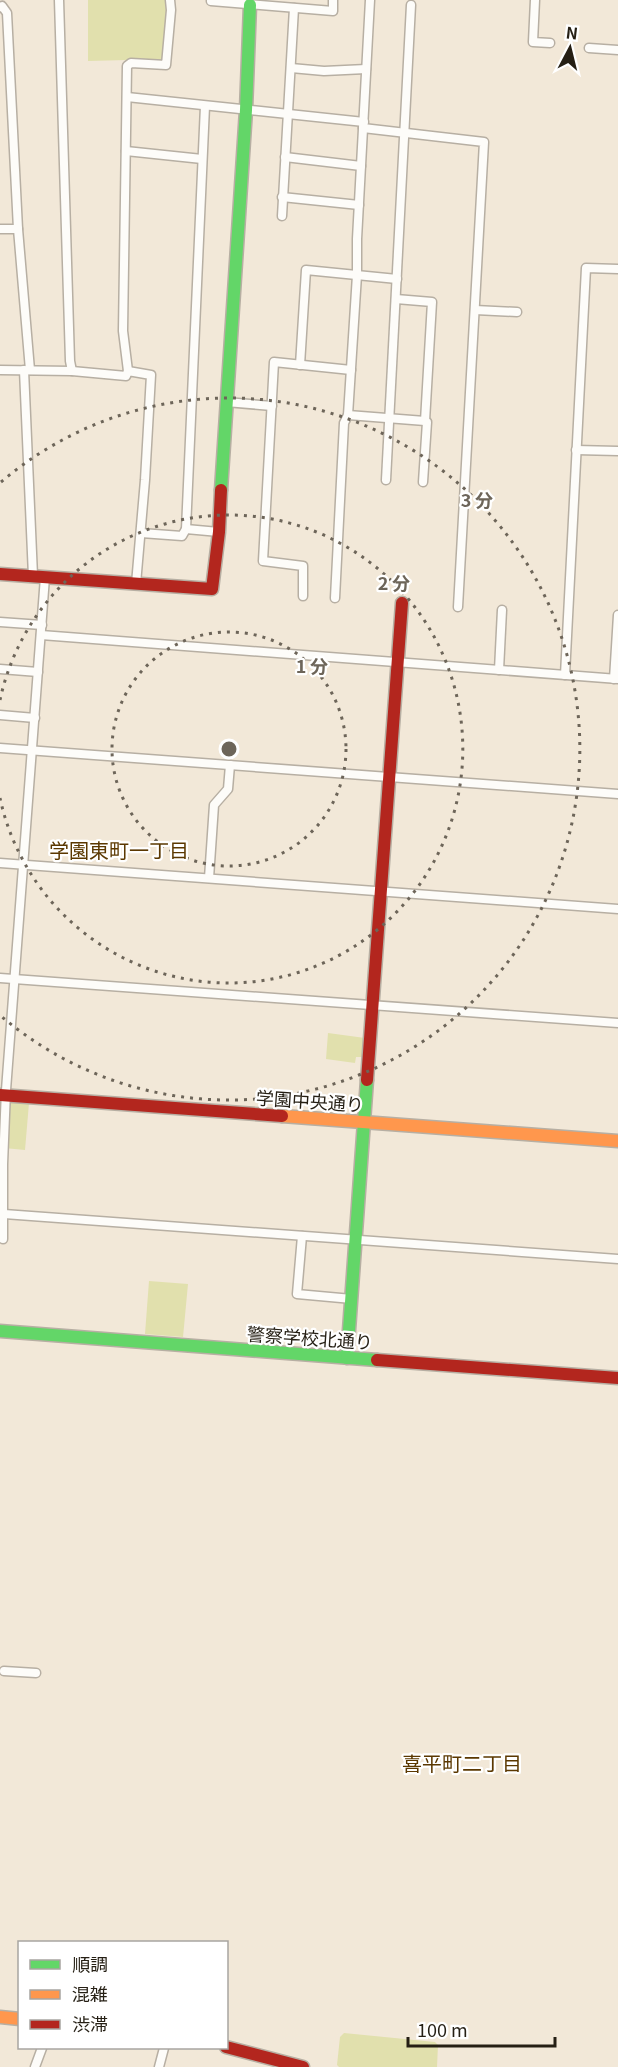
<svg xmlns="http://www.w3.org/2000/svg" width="618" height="2067" font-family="Georgia,'Noto Sans JP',serif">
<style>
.green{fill:#e1e0ad}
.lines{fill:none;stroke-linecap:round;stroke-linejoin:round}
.street-casing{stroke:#b7afa3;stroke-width:11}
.fast-casing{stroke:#b7afa3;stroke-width:15}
.slow-casing{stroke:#b7afa3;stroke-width:15}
.jam-casing{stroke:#b7afa3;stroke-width:15}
.street{stroke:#fdfcf9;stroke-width:8}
.fast{stroke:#63d668;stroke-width:12}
.slow{stroke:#ff974d;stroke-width:12}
.jam{stroke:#b3261e;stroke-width:12}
.ring{fill:none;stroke:#6d6559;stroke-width:3;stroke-dasharray:3 6}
.labels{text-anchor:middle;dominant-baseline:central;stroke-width:4.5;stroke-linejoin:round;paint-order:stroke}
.street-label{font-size:18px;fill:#251f14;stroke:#fff}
.neighbourhood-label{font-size:20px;fill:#5b3801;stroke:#fff}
.centre{fill:#6d6559;stroke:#fff;stroke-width:3}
.ring-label{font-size:18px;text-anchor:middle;font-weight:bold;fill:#6d6559;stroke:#fff;stroke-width:4.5;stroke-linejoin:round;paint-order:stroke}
</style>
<rect width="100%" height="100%" fill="#f2e8d8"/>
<g class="green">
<polygon points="88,0 167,0 165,63 127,60 88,61"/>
<polygon points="328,1033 365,1038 363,1057 356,1057 355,1063 326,1059"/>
<polygon points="7,1101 29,1103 25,1150 4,1148"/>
<polygon points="149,1281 188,1284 183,1337 145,1334"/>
<polygon points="344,2033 435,2042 438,2045 437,2067 339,2067 337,2065 340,2037"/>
</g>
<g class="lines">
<defs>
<g id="street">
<polyline points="59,0 70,361 72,371"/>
<polyline points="535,0 533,42 550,43"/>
<polyline points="211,1 333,11 333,0"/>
<polyline points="0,7 2,6 7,13 18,229 30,370"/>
<polyline points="589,48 618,50"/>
<polyline points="291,68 324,71 366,69"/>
<polyline points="127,97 364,122"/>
<polyline points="363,128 484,142 458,607"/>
<polyline points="126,151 202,159"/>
<polyline points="285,157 361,166"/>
<polyline points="282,197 359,205"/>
<polyline points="282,216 294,8"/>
<polyline points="0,229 18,229"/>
<polyline points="396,299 432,302 425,421"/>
<polyline points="475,310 517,312"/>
<polyline points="300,365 306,270 397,279"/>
<polyline points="0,370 72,371 126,376 128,371 151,375 145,480 136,584"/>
<polyline points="24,370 33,576"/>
<polyline points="128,371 123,331 127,66 131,63 166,65 171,10 170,0"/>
<polyline points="226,402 272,406"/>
<polyline points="348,415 425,421 427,422 423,482"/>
<polyline points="576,450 618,451"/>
<polyline points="386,480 411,5"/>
<polyline points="186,529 205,106"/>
<polyline points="141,533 182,536 186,529 219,532"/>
<polyline points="303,596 303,566 263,561 274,362 351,370"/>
<polyline points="335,598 344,423 348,415 357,275 357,239 370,0"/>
<polyline points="0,622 42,625"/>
<polyline points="41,635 618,679"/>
<polyline points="0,669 38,672"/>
<polyline points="499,670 502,610"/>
<polyline points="565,675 586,268 618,269"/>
<polyline points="614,679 618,615"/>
<polyline points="0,715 35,718"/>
<polyline points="0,748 618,794"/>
<polyline points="0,863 618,909"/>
<polyline points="209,878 214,805 228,789 230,765"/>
<polyline points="0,978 618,1023"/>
<polyline points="4,1214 618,1259"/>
<polyline points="302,1236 297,1294 352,1299"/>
<polyline points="3,1239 3,1164 6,1090 45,577"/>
<polyline points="4,1671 36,1673"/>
<polyline points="35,2067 42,2048"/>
<polyline points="159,2067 164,2048"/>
</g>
<g id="fast">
<polyline points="221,490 246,110 250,5"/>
<polyline points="0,1331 377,1360"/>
<polyline points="347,1358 367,1080"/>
</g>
<g id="slow">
<polyline points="282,1116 618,1141"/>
<polyline points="0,2017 20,2019"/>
</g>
<g id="jam">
<polyline points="0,574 212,589 219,532 221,490"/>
<polyline points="367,1080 402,603"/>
<polyline points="0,1095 282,1116"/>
<polyline points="377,1360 618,1378"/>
<polyline points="226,2047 303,2067"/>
</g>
</defs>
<use href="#street" class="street-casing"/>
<use href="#fast" class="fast-casing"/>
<use href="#slow" class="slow-casing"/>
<use href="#jam" class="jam-casing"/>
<use href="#street" class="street"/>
<use href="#fast" class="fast"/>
<use href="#slow" class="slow"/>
<use href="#jam" class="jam"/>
</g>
<g class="ring">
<circle cx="229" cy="749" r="117"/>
<path d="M0 700A234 234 0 1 1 0 798"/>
<path d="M1 482A351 351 0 1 1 1 1016"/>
</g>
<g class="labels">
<g class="street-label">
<text transform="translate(310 1100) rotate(4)">学園中央通り</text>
<text transform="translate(310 1337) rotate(4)">警察学校北通り</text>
</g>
<g class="neighbourhood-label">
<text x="119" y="849">学園東町一丁目</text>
<text x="462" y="1762">喜平町二丁目</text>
</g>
</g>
<circle cx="229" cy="749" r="9" class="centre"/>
<g class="ring-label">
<text x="477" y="507">3 分</text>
<text x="394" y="590">2 分</text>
<text x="312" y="673">1 分</text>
</g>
<rect x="18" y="1941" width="210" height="108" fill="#ffffff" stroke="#a8a5a1" stroke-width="1.5"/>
<rect x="30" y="1960" width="30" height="9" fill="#63d668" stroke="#a8a5a1" stroke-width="1.5"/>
<text x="72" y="1971" font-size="18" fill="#251f14">順調</text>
<rect x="30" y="1990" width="30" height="9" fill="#ff974d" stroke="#a8a5a1" stroke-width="1.5"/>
<text x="72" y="2001" font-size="18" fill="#251f14">混雑</text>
<rect x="30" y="2020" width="30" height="9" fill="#b3261e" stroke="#a8a5a1" stroke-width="1.5"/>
<text x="72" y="2031" font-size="18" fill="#251f14">渋滞</text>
<g transform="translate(570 48) rotate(7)" stroke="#ffffff" stroke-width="4.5" paint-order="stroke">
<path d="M0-4.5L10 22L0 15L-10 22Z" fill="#251f14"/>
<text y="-9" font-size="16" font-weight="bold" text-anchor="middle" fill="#251f14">N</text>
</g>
<path d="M408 2037v9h147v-9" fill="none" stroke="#251f14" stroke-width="3"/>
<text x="417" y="2037" font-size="18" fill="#251f14" stroke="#ffffff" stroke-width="4.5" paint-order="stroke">100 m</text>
</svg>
